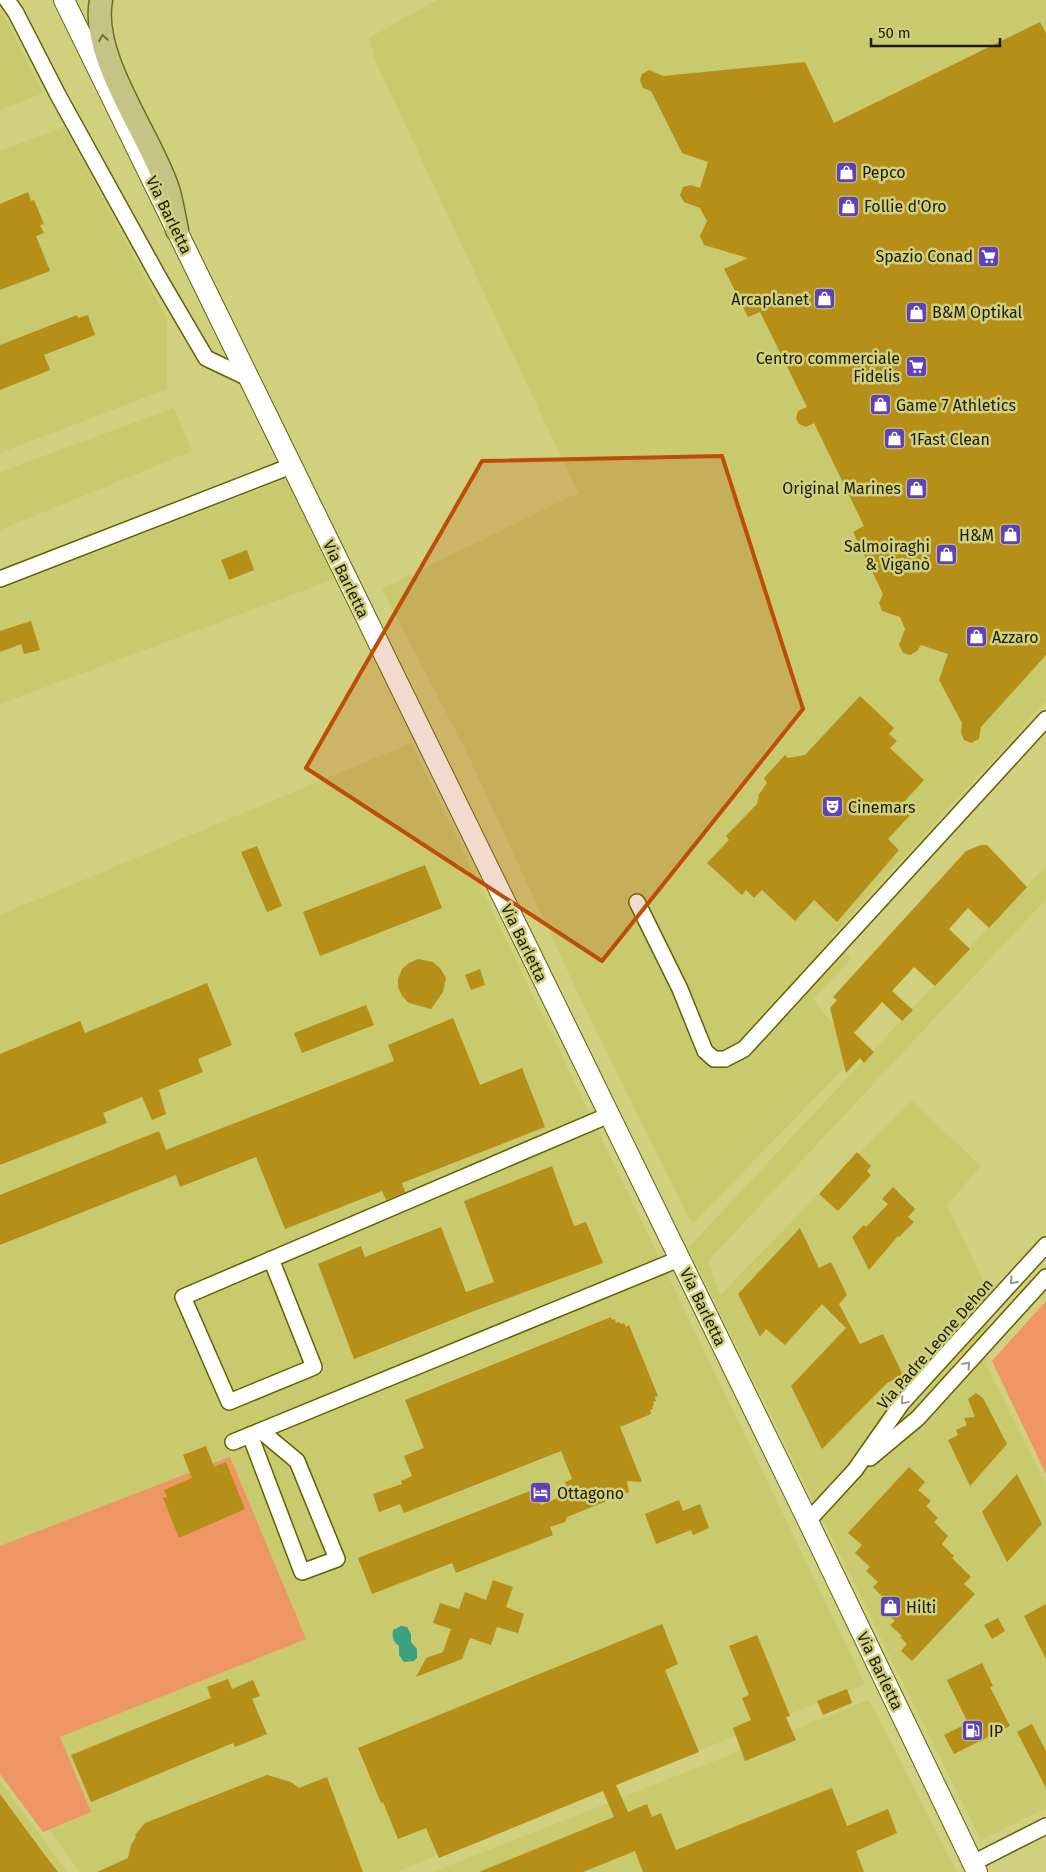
<svg xmlns="http://www.w3.org/2000/svg" width="1046" height="1872" font-family="'Fira Sans',sans-serif">
<style>
.built{fill:#c9c96e}
.green{fill:#ef9665}
.water{fill:#3da181}
.building{fill:#b58f17}
.lines{fill:none;stroke-linecap:round;stroke-linejoin:round}
.minor-casing{stroke:#636200;stroke-width:18}
.secondary-casing{stroke:#636200;stroke-width:22}
.primary-casing{stroke:#706f20;stroke-width:25}
.minor{stroke:#fff;stroke-width:15}
.secondary{stroke:#fff;stroke-width:20}
.primary{stroke:#c4c484;stroke-width:22}
.oneway{stroke:#707042}
.oneway2{stroke:#99988c}
.marked{fill:#bf4d0a;fill-opacity:0.2;stroke:#bf4d0a;stroke-width:4;stroke-linejoin:round}
.labels{text-anchor:middle;dominant-baseline:central;stroke-width:5;stroke-linejoin:round;paint-order:stroke}
.poi-label{font-size:16px;fill:#1c1b00;stroke:#d0d07e;text-anchor:start}
.street-label{font-size:16px;fill:#1c1b00;stroke:#d0d07e}
</style>
<rect width="100%" height="100%" fill="#d0d07e"/>
<g class="built">
<polygon points="437,0 1046,0 1046,701 831,937 851,959 813,999 857,1055 692,1224 581,1000 465,749 382,589 578,493 374,58 369,38"/>
<polygon points="0,8 43,93 0,110"/>
<polygon points="64,127 167,319 167,389 0,453 0,151"/>
<polygon points="174,408 192,451 0,530 0,472"/>
<polygon points="286,479 334,579 0,704 0,590"/>
<polygon points="411,743 865,1684 396,1872 80,1872 49,1829 0,1767 0,915"/>
<polygon points="1046,866 1046,899 708,1261 720,1295 911,1100 981,1166 947,1205 989,1293 986,1365 1046,1485 1046,1808 981,1840 688,1248"/>
<polygon points="869,1700 957,1872 433,1872"/>
<polygon points="0,1781 67,1872 0,1872"/>
</g>
<g class="green">
<polygon points="1046,1301 1046,1474 992,1361"/>
<polygon points="230,1457 306,1639 60,1737 91,1812 43,1832 0,1774 0,1546"/>
</g>
<path class="water" d="M401 1626 407 1627 411 1634V1642L417 1649V1658L414 1661 404 1662 399 1655V1646C393 1642 392 1637 393 1630Z"/>
<g class="building">
<polygon points="1040,22 1046,33 1046,655 981,727 979,739 971,743 964,740 961,733 962,723 939,680 948,654 921,645 917,651 910,655 903,653 899,645 905,629 900,617 882,611 879,603 883,594 853,532 864,526 814,423 806,427 799,424 796,418 798,411 807,407 760,312 748,317 724,269 748,258 704,245 700,236 707,221 700,208 684,202 680,195 683,187 690,185 700,188 708,162 682,153 651,91 643,88 640,80 642,74 649,70 663,76 805,62 834,123"/>
<polygon points="28,192 31,201 34,200 44,224 40,225 44,233 36,236 50,271 0,290 0,204"/>
<polygon points="77,315 78,318 88,315 95,335 44,355 50,370 0,390 0,345"/>
<polygon points="247,550 254,570 229,580 221,560"/>
<polygon points="31,621 40,650 24,654 21,644 0,652 0,631"/>
<polygon points="860,696 894,728 889,734 897,741 890,748 924,780 904,802 914,811 888,839 899,850 837,922 814,900 795,921 762,890 754,898 746,890 742,895 707,863 729,840 726,836 757,804 759,794 767,783 764,778 785,755 788,758 805,755"/>
<polygon points="981,845 987,845 1027,887 989,928 968,908 949,929 970,949 935,986 914,967 892,991 913,1010 902,1021 882,1002 854,1033 874,1052 864,1063 860,1058 846,1073 830,1008 837,1000 833,997 966,851"/>
<polygon points="257,846 282,906 267,912 241,852"/>
<polygon points="425,865 442,908 320,956 303,912"/>
<polygon points="418,959 433,962 440,968 446,978 443,992 431,1009 409,1003 402,996 398,987 398,979 402,969 409,963"/>
<polygon points="480,969 485,985 471,990 465,975"/>
<polygon points="207,983 232,1045 198,1059 203,1072 159,1090 166,1114 152,1120 142,1097 103,1113 107,1123 0,1165 0,1054 80,1021 85,1033"/>
<polygon points="366,1005 374,1025 302,1053 294,1033"/>
<polygon points="453,1018 480,1085 522,1068 545,1127 402,1183 405,1192 386,1200 382,1191 285,1229 256,1157 180,1187 176,1175 0,1245 0,1195 159,1131 166,1150 394,1061 388,1045"/>
<polygon points="857,1152 871,1166 867,1171 871,1175 838,1211 819,1194"/>
<polygon points="552,1166 574,1226 586,1222 603,1263 474,1311 354,1359 318,1264 361,1246 365,1257 441,1227 466,1292 494,1282 464,1201"/>
<polygon points="893,1187 915,1209 908,1217 914,1222 899,1237 898,1236 869,1270 852,1237 864,1225 866,1227 888,1204 882,1199"/>
<polygon points="800,1228 819,1268 831,1262 847,1295 839,1304 860,1344 883,1334 903,1375 887,1383 822,1449 791,1386 846,1328 822,1304 785,1345 766,1329 760,1337 738,1294"/>
<polygon points="611,1317 612,1320 615,1319 616,1323 619,1322 621,1324 624,1323 626,1327 629,1325 658,1396 655,1397 656,1401 653,1402 654,1405 652,1406 653,1409 650,1410 651,1414 620,1427 642,1482 627,1481 629,1492 567,1517 565,1522 550,1527 553,1535 456,1573 452,1563 372,1594 358,1558 535,1489 541,1505 569,1493 565,1482 572,1479 561,1451 404,1513 400,1504 379,1512 373,1494 402,1484 401,1481 412,1476 404,1456 424,1448 405,1400"/>
<polygon points="976,1393 983,1398 1007,1444 970,1486 948,1440 958,1435 956,1430 967,1425 964,1418 975,1417 968,1399"/>
<polygon points="206,1446 214,1467 226,1462 245,1509 179,1538 163,1498 167,1497 164,1490 192,1478 183,1455"/>
<polygon points="909,1467 925,1482 918,1490 931,1501 926,1506 938,1518 934,1522 948,1536 942,1544 954,1556 952,1558 971,1577 964,1584 975,1594 912,1661 901,1651 907,1644 900,1637 902,1636 890,1625 895,1621 880,1607 886,1600 873,1587 878,1582 866,1571 870,1567 855,1553 862,1545 848,1533"/>
<polygon points="1017,1474 1042,1524 1007,1562 982,1512"/>
<polygon points="679,1500 683,1511 700,1504 709,1528 693,1535 691,1530 656,1544 645,1514"/>
<polygon points="493,1580 513,1587 506,1607 524,1614 518,1633 497,1627 491,1645 470,1638 462,1659 416,1677 426,1658 443,1652 451,1629 433,1623 440,1603 459,1609 465,1592 486,1600"/>
<polygon points="1046,1604 1046,1659 1024,1616"/>
<polygon points="998,1618 1005,1631 992,1639 984,1625"/>
<polygon points="662,1624 678,1664 665,1670 699,1752 616,1785 628,1812 647,1804 652,1817 661,1813 676,1850 832,1788 847,1826 888,1809 897,1833 856,1851 864,1872 643,1872 635,1851 583,1872 479,1872 614,1817 603,1791 439,1858 426,1828 398,1839 383,1802 381,1803 358,1748"/>
<polygon points="757,1635 790,1716 786,1717 796,1740 745,1761 733,1728 751,1720 742,1698 749,1695 729,1646"/>
<polygon points="982,1663 993,1686 990,1687 1010,1726 954,1754 944,1735 968,1723 947,1680"/>
<polygon points="228,1679 232,1689 253,1680 260,1696 252,1699 267,1734 235,1747 233,1743 91,1802 71,1755 211,1698 207,1687"/>
<polygon points="847,1689 852,1703 823,1715 817,1701"/>
<polygon points="1032,1724 1046,1751 1046,1788 1017,1732"/>
<polygon points="267,1775 291,1782 299,1788 327,1777 363,1872 97,1872 128,1858 131,1845 136,1837 135,1835 145,1823"/>
<polygon points="0,1794 44,1854 58,1872 0,1872"/>
</g>
<g class="lines">
<defs>
<g id="minor">
<polyline points="7,0 16,13 58,95 158,276 206,358 248,378"/>
<polyline points="0,579 291,466"/>
<polyline points="637,902 680,989 705,1051 714,1059 725,1059 744,1049 1046,719"/>
<polyline points="271,1259 314,1367 229,1402 183,1297 609,1115"/>
<polyline points="250,1435 302,1572 337,1559 297,1461 261,1431"/>
<polyline points="233,1442 679,1259"/>
<polyline points="870,1458 918,1418 1046,1277"/>
<polyline points="808,1521 855,1470 902,1403 1046,1245"/>
<polyline points="973,1863 1046,1826"/>
</g>
<polyline id="secondary" points="64,0 808,1521 977,1872"/>
<path id="primary" d="M101 0C90 58 150 134 168 189 172 202 174 216 177 230"/>
</defs>
<use href="#minor" class="minor-casing"/>
<use href="#secondary" class="secondary-casing"/>
<use href="#primary" class="primary-casing"/>
<use href="#minor" class="minor"/>
<use href="#secondary" class="secondary"/>
<use href="#primary" class="primary"/>
</g>
<defs><path id="oneway-chevron" d="M-2-3.5L2.5 0L-2 3.5" fill="none" stroke-width="1.6" stroke-linecap="round" stroke-linejoin="round" transform="scale(1.25)"/></defs>
<use class="oneway" href="#oneway-chevron" transform="translate(103 38) rotate(-99)"/>
<g class="oneway2">
<use href="#oneway-chevron" transform="translate(1013 1281) rotate(132)"/>
<use href="#oneway-chevron" transform="translate(967 1365) rotate(-48)"/>
<use href="#oneway-chevron" transform="translate(904 1401) rotate(130)"/>
</g>
<path class="marked" d="M722 456 803 709 602 961 306 768 482 461Z"/>
<defs>
<symbol id="shop-square" viewBox="-11 -11 22 22"><rect x="-9" y="-9" width="18" height="18" rx="4" fill="#5e42ba" stroke="#d0d07e"/><path d="M-5-2.5h2.3a2.7 3.5 0 0 1 5.4 0H5L5.5 6h-11ZM-1.5-2.5h3a1.5 2.3 0 0 0-3 0Z" fill="#fff"/></symbol>
<symbol id="supermarket-square" viewBox="-11 -11 22 22"><rect x="-9" y="-9" width="18" height="18" rx="4" fill="#5e42ba" stroke="#d0d07e"/><path d="M-6-5.5h2.5l.6 2H6L4.5 2H-2.5L-4.4-4H-6ZM-1.5 3.2a1.3 1.3 0 1 0 .1 0ZM3 3.2a1.3 1.3 0 1 0 .1 0Z" fill="#fff"/></symbol>
<symbol id="theatre-square" viewBox="-11 -11 22 22"><rect x="-9" y="-9" width="18" height="18" rx="4" fill="#5e42ba" stroke="#d0d07e"/><path d="M-5-5.5Q0-4 5-5.5V0Q5 5 0 6Q-5 5-5 0ZM-3.3-2.5H-1v1.5H-3.3ZM1-2.5H3.3v1.5H1ZM-2.8 1Q0 5.5 2.8 1Z" fill="#fff"/></symbol>
<symbol id="hotel-square" viewBox="-11 -11 22 22"><rect x="-9" y="-9" width="18" height="18" rx="4" fill="#5e42ba" stroke="#d0d07e"/><path d="M-6-4.5h1.5V1H6V5H4.5V3h-9V5H-6ZM-4 0a1.8 1.8 0 1 1 3.6 0ZM.5 0V-2.5h3Q6-2.5 6 0Z" fill="#fff"/></symbol>
<symbol id="fuel-square" viewBox="-11 -11 22 22"><rect x="-9" y="-9" width="18" height="18" rx="4" fill="#5e42ba" stroke="#d0d07e"/><path d="M-5.5-6h7V0h2V4h1.3V-2.5L3-4.5l.8-.8L6-3V5H2.5V1h-1V6h-7ZM-4.2-4.7v3.2H.2V-4.7Z" fill="#fff"/></symbol>
</defs>
<g fill-rule="evenodd">
<use href="#shop-square" x="834" y="160" width="25" height="25"/>
<use href="#shop-square" x="836" y="194" width="25" height="25"/>
<use href="#supermarket-square" x="976" y="244" width="25" height="25"/>
<use href="#shop-square" x="812" y="286" width="25" height="25"/>
<use href="#shop-square" x="904" y="300" width="25" height="25"/>
<use href="#supermarket-square" x="904" y="354" width="25" height="25"/>
<use href="#shop-square" x="868" y="392" width="25" height="25"/>
<use href="#shop-square" x="882" y="426" width="25" height="25"/>
<use href="#shop-square" x="904" y="476" width="25" height="25"/>
<use href="#shop-square" x="998" y="522" width="25" height="25"/>
<use href="#shop-square" x="934" y="542" width="25" height="25"/>
<use href="#shop-square" x="964" y="624" width="25" height="25"/>
<use href="#theatre-square" x="820" y="794" width="25" height="25"/>
<use href="#hotel-square" x="528" y="1480" width="25" height="25"/>
<use href="#shop-square" x="878" y="1594" width="25" height="25"/>
<use href="#fuel-square" x="960" y="1718" width="25" height="25"/>
</g>
<g class="labels">
<g class="poi-label">
<text x="862" y="172">Pepco</text>
<text x="864" y="206">Follie d'Oro</text>
<text x="973" y="256" text-anchor="end">Spazio Conad</text>
<text x="809" y="299" text-anchor="end">Arcaplanet</text>
<text x="932" y="312">B&amp;M Optikal</text>
<text x="900" y="358" text-anchor="end">Centro commerciale<tspan x="900" dy="18">Fidelis</tspan></text>
<text x="896" y="405">Game 7 Athletics</text>
<text x="910" y="439">1Fast Clean</text>
<text x="901" y="488" text-anchor="end">Original Marines</text>
<text x="994" y="535" text-anchor="end">H&amp;M</text>
<text x="930" y="546" text-anchor="end">Salmoiraghi<tspan x="930" dy="18">&amp; Viganò</tspan></text>
<text x="992" y="637">Azzaro</text>
<text x="848" y="807">Cinemars</text>
<text x="557" y="1493">Ottagono</text>
<text x="906" y="1607">Hilti</text>
<text x="989" y="1731">IP</text>
</g>
<g class="street-label">
<text transform="translate(169 215) rotate(64)">Via Barletta</text>
<text transform="translate(346 579) rotate(64)">Via Barletta</text>
<text transform="translate(524 943) rotate(64)">Via Barletta</text>
<text transform="translate(703 1307) rotate(64)">Via Barletta</text>
<text transform="translate(935 1344) rotate(-49)">Via Padre Leone Dehon</text>
<text transform="translate(880 1671) rotate(64)">Via Barletta</text>
</g>
</g>
<path d="M871 38v8h129v-8" fill="none" stroke="#1c1b00" stroke-width="2.5"/>
<text x="878" y="38" font-size="15" fill="#1c1b00" stroke="#d0d07e" stroke-width="4" paint-order="stroke">50 m</text>
</svg>
